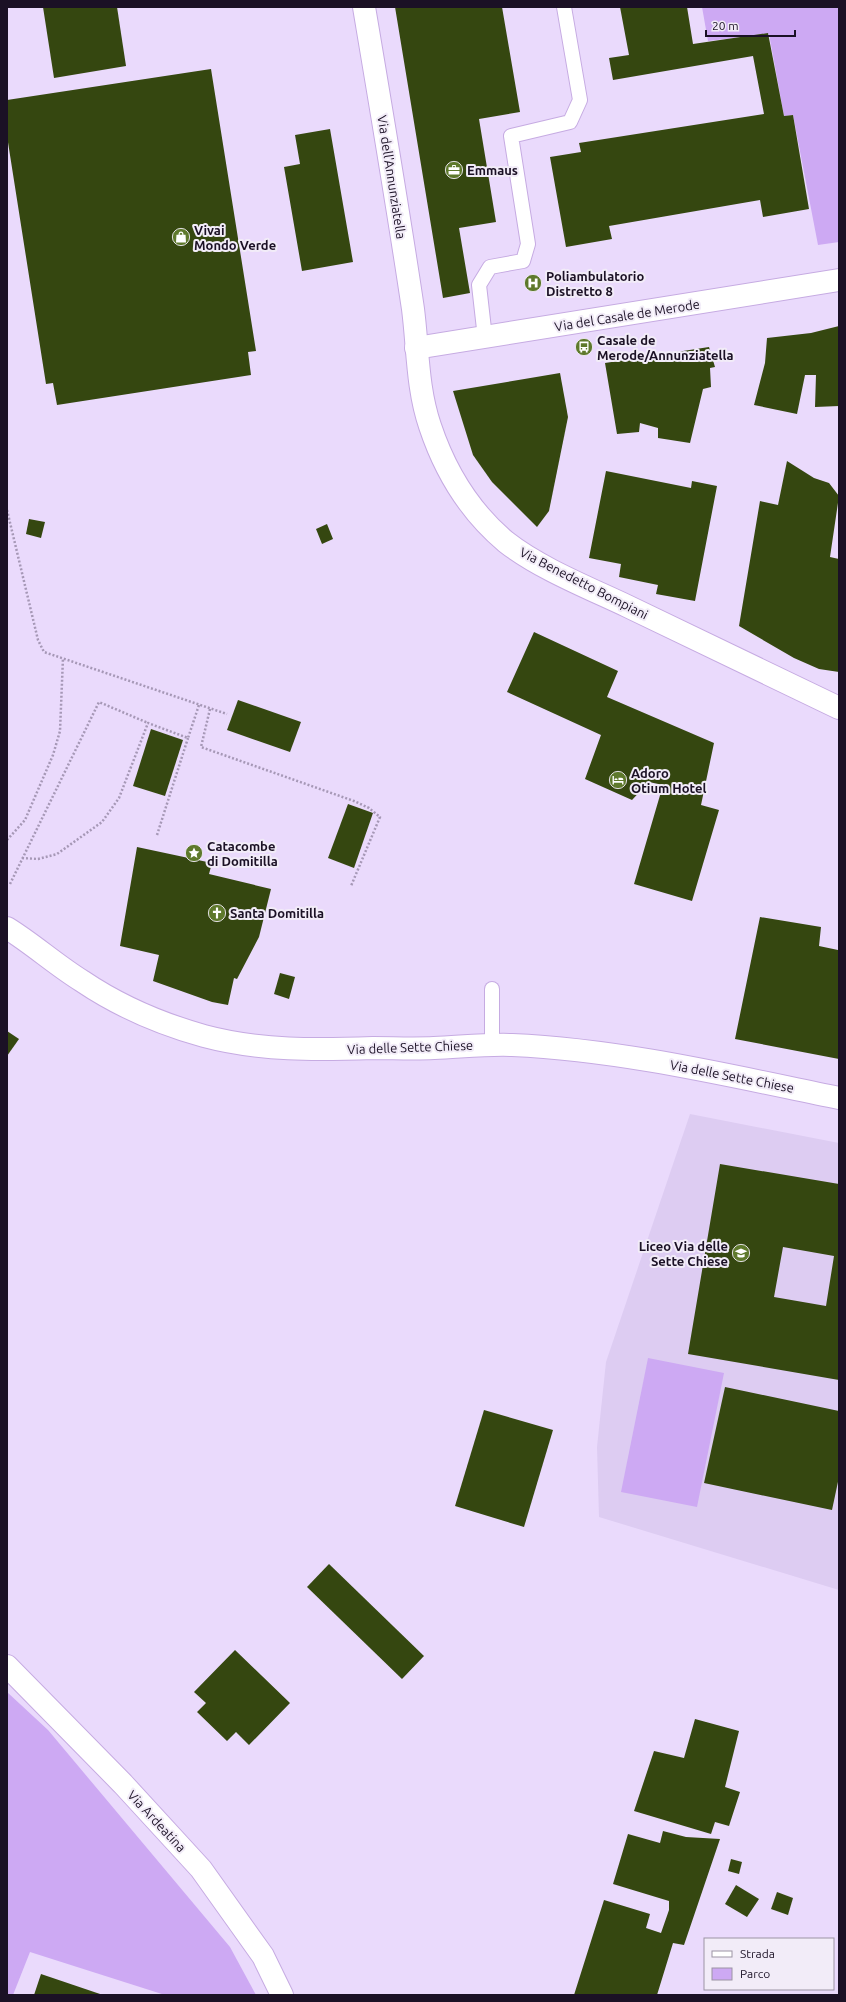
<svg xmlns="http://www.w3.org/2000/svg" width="846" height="2002" font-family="Ubuntu,sans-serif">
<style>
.built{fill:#ddccf2}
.green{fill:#cda9f3}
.building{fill:#354710;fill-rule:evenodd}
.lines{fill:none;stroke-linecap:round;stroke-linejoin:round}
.lane-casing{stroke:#c6abe2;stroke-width:16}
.street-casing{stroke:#c6abe2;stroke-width:24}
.secondary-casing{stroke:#c6abe2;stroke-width:24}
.path{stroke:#a698b6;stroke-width:2.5;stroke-dasharray:2 2;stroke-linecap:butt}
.lane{stroke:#fff;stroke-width:14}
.street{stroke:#fff;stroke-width:22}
.secondary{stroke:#fff;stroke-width:22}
.labels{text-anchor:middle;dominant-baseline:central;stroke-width:4;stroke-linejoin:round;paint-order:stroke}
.poi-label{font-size:13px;font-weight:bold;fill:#1b1125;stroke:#f2ecf8;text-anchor:start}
.street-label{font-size:13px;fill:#1b1125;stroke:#f2ecf8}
</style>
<rect width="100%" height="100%" fill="#eadafc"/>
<polygon class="built" points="690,1114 839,1143 839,1590 599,1517 597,1447 606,1362"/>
<g class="green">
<polygon points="702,7 839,7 839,242 818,245 793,115 784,116 769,34 708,41"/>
<polygon points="648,1358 724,1373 697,1507 621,1492"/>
<polygon points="7,1692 48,1730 230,1947 256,1995 165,1995 30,1952 13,1995 7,1995"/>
</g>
<g class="building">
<polygon points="43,7 117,7 126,66 54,78"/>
<polygon points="395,7 502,7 520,112 479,119 496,222 459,228 470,293 443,298"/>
<polygon points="620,7 687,7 693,44 768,33 784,116 793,115 809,209 763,217 760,200 609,226 612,239 566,247 550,157 581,152 579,143 764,114 753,56 613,80 609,58 629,55"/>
<polygon points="211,69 256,351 248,352 251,375 57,405 53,383 46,384 7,136 7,100"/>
<polygon points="330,129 353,262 302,271 284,167 300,164 295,135"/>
<polygon points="839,326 839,406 815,407 816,375 805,375 797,414 754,405 765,363 767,338 811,333"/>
<polygon points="709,347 715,367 710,368 711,387 703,389 690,443 658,438 658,428 640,423 639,432 617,434 605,363"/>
<polygon points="560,373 568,417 549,511 537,527 492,482 473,455 453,391"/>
<polygon points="787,461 814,478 829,483 839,496 830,557 839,559 839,672 819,669 794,658 739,626 760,501 778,505"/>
<polygon points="606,471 691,488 692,481 717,486 695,601 656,594 658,585 619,577 621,564 589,558"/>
<polygon points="29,519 45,522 41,538 26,534"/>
<polygon points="327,524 333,539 322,544 316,529"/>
<polygon points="534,632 618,671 607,697 714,743 701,805 719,810 692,901 634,884 663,785 649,782 632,800 585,779 601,735 507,692"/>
<polygon points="238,700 301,722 290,752 227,730"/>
<polygon points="151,729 183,740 165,796 133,786"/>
<polygon points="348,804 373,813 354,868 328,858"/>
<polygon points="137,847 212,863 209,874 271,889 259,937 237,979 234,978 228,1005 212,1002 153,981 159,955 120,946"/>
<polygon points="760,917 821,927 819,946 838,950 839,946 839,1059 735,1039"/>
<polygon points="280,973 295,977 289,999 274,994"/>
<polygon points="7,1031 19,1039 7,1056"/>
<path d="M720 1164 839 1184V1380L688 1354ZM783 1247 834 1256 826 1306 774 1297Z"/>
<polygon points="725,1387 839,1411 839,1477 832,1510 704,1483"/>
<polygon points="484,1410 553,1430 524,1527 455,1506"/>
<polygon points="329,1564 424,1656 402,1679 307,1587"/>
<polygon points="235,1650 290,1703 249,1745 236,1732 227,1741 197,1712 206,1703 194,1692"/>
<polygon points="695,1719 739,1731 725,1787 740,1792 729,1826 715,1822 711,1834 634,1811 654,1751 684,1758"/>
<polygon points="663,1831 686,1837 720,1839 684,1945 673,1943 657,1995 574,1995 604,1900 650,1914 646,1928 661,1933 669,1910 669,1901 613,1884 628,1834 660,1843"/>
<polygon points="731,1859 742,1862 739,1874 728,1871"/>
<polygon points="736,1885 759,1899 747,1917 725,1904"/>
<polygon points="777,1892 793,1898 788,1915 771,1909"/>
<polygon points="41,1974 103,1995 34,1995"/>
</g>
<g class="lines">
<defs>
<g id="lane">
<polyline points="485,338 479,285 490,267 523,261 528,244 511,136 570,122 580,100 564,7"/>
<polyline points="492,1045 492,989"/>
</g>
<g id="street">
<path d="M364 7C381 108 398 208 413 309 418 348 417 388 430 426 445 471 469 511 506 542 539 568 589 588 627 606 697 640 768 674 839 708"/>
<polyline points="416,348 839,280"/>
</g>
<g id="secondary">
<path d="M7 928C33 944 56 965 82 981 119 1006 161 1024 204 1036 260 1051 317 1050 373 1048 393 1048 414 1049 434 1048 460 1047 486 1044 512 1045 623 1050 731 1076 839 1098"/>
<polyline points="7,1666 123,1784 201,1869 263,1956 282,1995"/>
</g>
</defs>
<use href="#lane" class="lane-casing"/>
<use href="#street" class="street-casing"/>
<use href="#secondary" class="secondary-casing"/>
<g class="path">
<polyline points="7,510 38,640 44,652 227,714"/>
<polyline points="210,709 201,747 354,801 369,808 380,817 351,886"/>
<polyline points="157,835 188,738"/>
<polyline points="7,840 25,820 53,755 60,731 63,658"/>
<polyline points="22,858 38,859 57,854 102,822 119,798 148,723 188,738 199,705"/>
<polyline points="10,884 99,702 148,723"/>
</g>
<use href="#lane" class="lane"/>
<use href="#street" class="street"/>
<use href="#secondary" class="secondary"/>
</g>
<defs>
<symbol id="office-disc" viewBox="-11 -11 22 22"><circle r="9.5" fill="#5e792c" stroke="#f2ecf8"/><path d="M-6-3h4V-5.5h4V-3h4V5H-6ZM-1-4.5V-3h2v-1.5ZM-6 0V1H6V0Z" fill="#fff"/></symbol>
<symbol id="shop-disc" viewBox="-11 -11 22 22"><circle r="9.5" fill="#5e792c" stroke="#f2ecf8"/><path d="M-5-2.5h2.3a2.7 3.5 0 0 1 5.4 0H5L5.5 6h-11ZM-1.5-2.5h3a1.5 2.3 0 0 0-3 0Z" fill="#fff"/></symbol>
<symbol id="hospital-disc" viewBox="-11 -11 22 22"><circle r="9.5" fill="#5e792c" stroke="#f2ecf8"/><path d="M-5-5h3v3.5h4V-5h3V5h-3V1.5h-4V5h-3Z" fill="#fff"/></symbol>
<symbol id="bus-disc" viewBox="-11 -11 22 22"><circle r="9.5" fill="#5e792c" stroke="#f2ecf8"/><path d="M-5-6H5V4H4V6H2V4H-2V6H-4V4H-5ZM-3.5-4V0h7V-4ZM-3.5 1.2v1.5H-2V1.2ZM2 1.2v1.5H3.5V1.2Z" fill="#fff"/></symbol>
<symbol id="hotel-disc" viewBox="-11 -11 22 22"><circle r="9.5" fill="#5e792c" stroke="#f2ecf8"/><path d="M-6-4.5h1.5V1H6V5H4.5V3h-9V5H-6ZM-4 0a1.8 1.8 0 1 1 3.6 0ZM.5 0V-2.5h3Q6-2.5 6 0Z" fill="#fff"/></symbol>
<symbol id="sight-disc" viewBox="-11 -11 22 22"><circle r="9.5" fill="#5e792c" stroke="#f2ecf8"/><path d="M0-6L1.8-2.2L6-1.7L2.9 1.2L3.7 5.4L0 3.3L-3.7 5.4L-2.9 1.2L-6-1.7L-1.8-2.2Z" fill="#fff"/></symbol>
<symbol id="church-disc" viewBox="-11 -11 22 22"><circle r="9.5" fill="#5e792c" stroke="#f2ecf8"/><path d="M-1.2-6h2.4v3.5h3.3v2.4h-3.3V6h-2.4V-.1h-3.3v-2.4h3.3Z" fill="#fff"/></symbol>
<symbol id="school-disc" viewBox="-11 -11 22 22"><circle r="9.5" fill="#5e792c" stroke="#f2ecf8"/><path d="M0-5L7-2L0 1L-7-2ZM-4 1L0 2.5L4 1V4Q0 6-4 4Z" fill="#fff"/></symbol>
</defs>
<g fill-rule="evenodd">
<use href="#office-disc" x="444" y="160" width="20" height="20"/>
<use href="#shop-disc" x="171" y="227" width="20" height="20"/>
<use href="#hospital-disc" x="523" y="273" width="20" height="20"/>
<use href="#bus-disc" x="574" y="337" width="20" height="20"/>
<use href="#hotel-disc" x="608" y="770" width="20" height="20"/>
<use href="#sight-disc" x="184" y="843" width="20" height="20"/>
<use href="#church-disc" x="207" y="903" width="20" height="20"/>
<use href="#school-disc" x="731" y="1243" width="20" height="20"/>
</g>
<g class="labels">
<g class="poi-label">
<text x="467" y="170">Emmaus</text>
<text x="194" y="230">Vivai<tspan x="194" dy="15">Mondo Verde</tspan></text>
<text x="546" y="276">Poliambulatorio<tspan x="546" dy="15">Distretto 8</tspan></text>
<text x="597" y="340">Casale de<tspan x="597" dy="15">Merode/Annunziatella</tspan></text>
<text x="631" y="773">Adoro<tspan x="631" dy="15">Otium Hotel</tspan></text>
<text x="207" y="846">Catacombe<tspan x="207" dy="15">di Domitilla</tspan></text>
<text x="230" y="913">Santa Domitilla</text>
<text x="728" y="1246" text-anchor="end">Liceo Via delle<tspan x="728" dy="15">Sette Chiese</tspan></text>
</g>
<g class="street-label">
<text transform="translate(392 177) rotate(81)">Via dell'Annunziatella</text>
<text transform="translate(627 315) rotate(-9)">Via del Casale de Merode</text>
<text transform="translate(584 583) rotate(27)">Via Benedetto Bompiani</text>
<text transform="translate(410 1047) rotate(-2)">Via delle Sette Chiese</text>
<text transform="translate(732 1076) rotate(11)">Via delle Sette Chiese</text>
<text transform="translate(157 1821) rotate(47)">Via Ardeatina</text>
</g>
</g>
<rect width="846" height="2002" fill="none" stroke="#1b1125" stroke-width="16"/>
<rect x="704" y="1938" width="130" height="52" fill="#f2ecf8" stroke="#9c94a4"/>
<rect x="712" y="1951" width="20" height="6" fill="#ffffff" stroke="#9c94a4"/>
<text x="740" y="1958" font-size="12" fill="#1b1125">Strada</text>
<rect x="712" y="1968" width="20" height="12" fill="#cda9f3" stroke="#9c94a4"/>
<text x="740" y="1978" font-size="12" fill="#1b1125">Parco</text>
<path d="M706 30v6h89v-6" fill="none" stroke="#1b1125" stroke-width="2"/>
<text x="712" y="30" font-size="12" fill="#1b1125" stroke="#f2ecf8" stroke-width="3" paint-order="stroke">20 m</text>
</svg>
